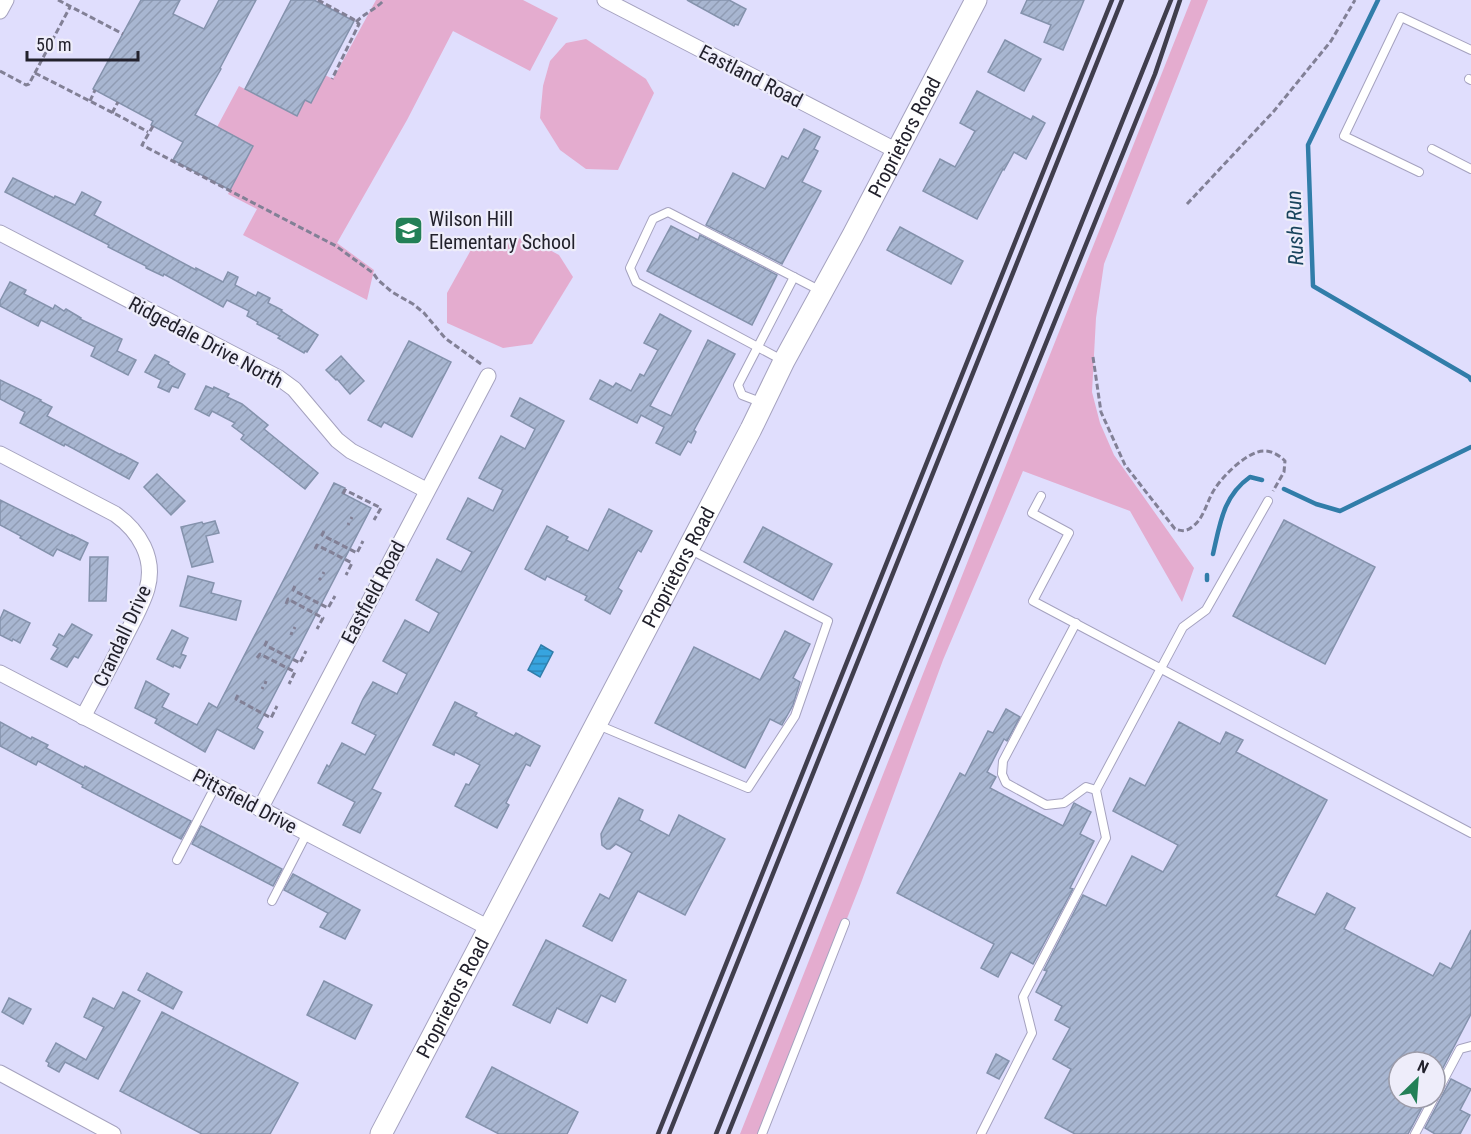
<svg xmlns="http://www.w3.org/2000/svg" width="1471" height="1134" font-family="'Roboto Condensed',sans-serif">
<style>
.green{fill:#e4accf}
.water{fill:url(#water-rules);stroke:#317da9;stroke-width:1.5}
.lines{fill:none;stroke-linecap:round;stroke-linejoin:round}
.stream{stroke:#317da9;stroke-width:4.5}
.building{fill:url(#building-hatch);stroke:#8492ac;stroke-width:1.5}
.lane-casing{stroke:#a5a2bf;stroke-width:10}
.street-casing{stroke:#a5a2bf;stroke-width:17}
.secondary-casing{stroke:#a5a2bf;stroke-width:23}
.path{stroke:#828096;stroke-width:3;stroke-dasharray:6 3;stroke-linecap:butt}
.lane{stroke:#fff;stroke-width:8}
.street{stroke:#fff;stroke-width:15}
.secondary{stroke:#fff;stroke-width:21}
.rail{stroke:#403e4d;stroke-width:4.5}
.labels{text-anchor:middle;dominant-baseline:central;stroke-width:4.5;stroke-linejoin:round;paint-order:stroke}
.street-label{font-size:20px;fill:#22212c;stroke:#eeedfa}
.poi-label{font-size:20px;fill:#22212c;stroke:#eeedfa;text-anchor:start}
.water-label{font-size:21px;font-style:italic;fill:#18435c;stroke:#eeedfa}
</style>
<defs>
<pattern id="water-rules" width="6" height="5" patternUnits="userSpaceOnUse" patternTransform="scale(1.5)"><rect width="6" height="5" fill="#37a4df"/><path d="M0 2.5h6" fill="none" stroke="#2e85b5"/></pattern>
<pattern id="building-hatch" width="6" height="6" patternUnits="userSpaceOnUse" patternTransform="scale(1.5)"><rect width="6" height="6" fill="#a8b6d1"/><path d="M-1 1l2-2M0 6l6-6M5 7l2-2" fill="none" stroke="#909cb4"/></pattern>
</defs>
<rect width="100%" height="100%" fill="#e0defd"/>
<g class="green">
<polygon points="376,0 523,0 558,18 530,71 453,31 407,120 337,243 374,270 367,300 243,235 257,209 228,194 253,146 217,127 239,86 297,116 305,100 311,103 325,75 333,79"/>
<polygon points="1191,0 1208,0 1104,264 1096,318 1092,392 1100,423 1114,455 1194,568 1182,602 1130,511 1023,471 943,660 861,883 762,1134 740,1134"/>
<polygon points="586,39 646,79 654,93 618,170 586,169 560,150 540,118 543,86 550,61 566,43"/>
<polygon points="509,236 535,242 559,255 573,277 532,344 503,348 447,323 447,293 472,248"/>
</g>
<polygon class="water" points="541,645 553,652 540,677 528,670"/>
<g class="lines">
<g class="stream">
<polyline points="1378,0 1308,145 1313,286 1469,377 1471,380"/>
<polyline points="1284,489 1316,504 1340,511 1471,447"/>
<path d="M1213 554C1220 524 1223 496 1250 477L1262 480"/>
<polyline points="1207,580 1207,575"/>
</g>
</g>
<g class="building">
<polygon points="141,0 180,0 173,14 204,29 219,0 256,0 220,68 221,69 195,115 253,146 230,190 173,160 183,142 151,125 153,121 93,89"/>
<polygon points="291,0 314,0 354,21 311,103 305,100 297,116 245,89"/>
<polygon points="687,0 729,0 746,9 738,25 735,24 734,26"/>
<polygon points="1027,0 1084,0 1063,50 1044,42 1051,25 1021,13"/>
<polygon points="1005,40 1041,59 1024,91 988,72"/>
<polygon points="977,91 1031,120 1033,116 1045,123 1026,159 1014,152 1004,170 1003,169 977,219 923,191 940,159 955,167 975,131 960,123"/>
<polygon points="804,129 820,137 814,149 818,151 802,182 821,191 782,264 706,225 733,173 765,189 782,156 788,159"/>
<polygon points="13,178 54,198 55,196 75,205 82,192 101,202 94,215 196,270 196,268 223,282 228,272 238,277 235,285 256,296 258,292 270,298 268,303 282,310 281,311 318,335 307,352 305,351 304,353 278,338 280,336 257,324 258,322 247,316 249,311 227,300 223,307 164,274 163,276 146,268 146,266 108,247 109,245 5,192"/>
<polygon points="671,226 698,240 700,235 777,275 752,325 647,271"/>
<polygon points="900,227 963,261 951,284 887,250"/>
<polygon points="10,282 26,290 24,294 53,309 55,305 64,311 66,309 81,318 80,319 122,339 117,351 136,360 128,375 91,356 95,347 41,320 38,326 0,306 0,301"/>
<polygon points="660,314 691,331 650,406 671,416 708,340 735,354 694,430 696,432 691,443 688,441 680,455 656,443 664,427 641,415 637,423 590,399 600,380 613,387 616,383 631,391 640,374 644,376 658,350 644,343"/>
<polygon points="409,341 451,362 412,437 384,422 381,427 368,420"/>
<polygon points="155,355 169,362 168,364 185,374 178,388 172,386 169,392 158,387 161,380 145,372"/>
<polygon points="341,356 364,381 350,394 337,379 336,380 326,370"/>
<polygon points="0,380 41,400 40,401 52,407 47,416 121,455 121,454 138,463 129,479 65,444 64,446 20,423 25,412 0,399"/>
<polygon points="206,386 213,389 214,387 229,394 227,397 242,404 268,425 264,429 318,473 305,489 241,439 244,435 232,426 235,423 212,411 209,416 195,409"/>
<polygon points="520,398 564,421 372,789 381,793 360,833 343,825 355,802 318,783 327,765 329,767 342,743 365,755 376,735 352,723 363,699 373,682 397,694 407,674 383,661 405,620 429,633 439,613 416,600 437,559 461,572 472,552 447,539 468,498 493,511 503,490 479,478 501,436 525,449 535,429 511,416"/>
<polygon points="157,474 185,501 171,515 144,487"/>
<polygon points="334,483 345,488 342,493 371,508 257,728 263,732 254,749 217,729 205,752 155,723 157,719 135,708 146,681 169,694 162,707 197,725 209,703 217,708"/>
<polygon points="0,500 72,536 72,535 88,543 80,560 57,549 53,556 20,538 21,536 0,525"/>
<polygon points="609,509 652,531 641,552 638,550 618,588 622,591 610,614 585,600 587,596 547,576 545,580 525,569 547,526 568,537 566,540 588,551"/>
<polygon points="1284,520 1375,567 1325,664 1233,616"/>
<polygon points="215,521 219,533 206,536 213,562 192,567 181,527 202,522 203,524"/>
<polygon points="763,527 832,564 813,600 744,562"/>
<polygon points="90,557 108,557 106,601 89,601"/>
<polygon points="188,576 214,583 211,593 241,601 236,620 180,606"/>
<polygon points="4,610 30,623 20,643 13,639 12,641 0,635 0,619"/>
<polygon points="72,624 92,635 78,658 74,656 67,667 51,659 58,648 53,645 59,634 64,637"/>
<polygon points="172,630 188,638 181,654 186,656 180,668 174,665 173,667 157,659"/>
<polygon points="785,631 810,644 793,678 800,682 793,705 783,723 782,725 770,719 745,768 655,723 694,647 760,680"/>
<polygon points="455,702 477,713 475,716 514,736 516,733 540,746 530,766 526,764 506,803 509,805 497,828 455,806 466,784 469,785 480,765 455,752 454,755 433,745"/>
<polygon points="1006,709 1020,717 1007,741 1004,739 987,772 996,777 990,788 1063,826 1074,803 1091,812 1080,834 1094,841 1070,888 1073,889 1033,964 1011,952 998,977 981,968 994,944 897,893 960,773 965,776 988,731 993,733"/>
<polygon points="0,722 31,739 32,737 48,745 46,748 84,768 85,766 191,821 181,839 82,787 83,785 38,761 36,765 0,746"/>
<polygon points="1179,722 1220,744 1226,732 1243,740 1236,752 1327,800 1276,896 1315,915 1327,893 1355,908 1344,929 1433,976 1440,963 1451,969 1471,930 1471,1014 1435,1083 1435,1062 1399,1062 1399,1098 1427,1098 1408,1134 1075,1134 1045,1118 1071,1069 1053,1059 1070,1028 1055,1020 1062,1006 1036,992 1047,971 1044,970 1083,895 1106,906 1132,856 1163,872 1178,845 1113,811 1130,778 1145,786"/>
<polygon points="619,798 643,810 639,820 669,836 679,815 725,839 685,915 638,891 612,941 583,926 600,894 609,899 632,853 616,844 610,849 607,849 602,845 601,834"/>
<polygon points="201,826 282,869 273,886 192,844"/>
<polygon points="293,874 360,910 345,939 320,927 328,913 284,890"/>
<polygon points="546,940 626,980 615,1002 601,995 587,1023 557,1008 550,1023 513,1005"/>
<polygon points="147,973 182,992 173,1009 138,990"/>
<polygon points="324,981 372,1005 355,1039 307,1015"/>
<polygon points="123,992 140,1001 98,1079 65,1062 59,1072 48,1066 49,1063 46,1061 56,1043 86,1060 104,1027 84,1017 93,998 114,1009"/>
<polygon points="9,998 31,1009 23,1024 2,1012"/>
<polygon points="162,1012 298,1083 270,1134 202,1134 120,1091"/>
<polygon points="996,1054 1009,1061 999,1079 987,1073"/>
<polygon points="492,1067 578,1112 567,1134 499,1134 466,1117"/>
<polygon points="1451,1079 1471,1089 1460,1110 1470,1115 1460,1134 1435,1134 1425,1128"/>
</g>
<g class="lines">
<defs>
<g id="lane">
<polyline points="1469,79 1471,80"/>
<polyline points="1432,149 1471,169"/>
<polyline points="1419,172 1344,136 1401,17 1471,50"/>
<polyline points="782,360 636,282 630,268 653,219 668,212 821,291"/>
<polyline points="763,403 742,395 738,385 794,277"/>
<polyline points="1041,496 1032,513 1069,533 1033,601 1471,833"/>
<polyline points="1076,623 1003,761 1002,774 1006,783 1046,805 1064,803 1086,787 1096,790"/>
<polyline points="598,725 748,788 795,716 828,621 691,550"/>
<polyline points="177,860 216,785"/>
<polyline points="272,901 307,833"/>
<polyline points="1435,1096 1460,1049 1471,1046"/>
<polyline points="762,1134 845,923"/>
<polyline points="981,1134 1032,1033 1023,997 1106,838 1096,790 1183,627 1206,610 1268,501"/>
<polyline points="1415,1134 1434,1098"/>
</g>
<g id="street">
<polyline points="605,0 897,151"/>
<polyline points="0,11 6,0"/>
<polyline points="0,233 279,378 294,389 337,440 351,451 426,490"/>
<path d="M0 454 115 514C139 531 156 558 147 589 142 606 132 623 124 639 111 665 97 691 83 717"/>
<polyline points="0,673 489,928"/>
<polyline points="260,809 488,376"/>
<polyline points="0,1073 113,1134"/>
</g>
<g id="secondary">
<path id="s1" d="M381 1134 751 429 784 361 853 235 976 0"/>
</g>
</defs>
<use href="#lane" class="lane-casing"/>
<use href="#street" class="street-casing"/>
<use href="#secondary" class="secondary-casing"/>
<g class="path">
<polyline points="58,0 123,34"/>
<polyline points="318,0 353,19 359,24 332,79"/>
<path d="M356 22C365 13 376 9 384 0"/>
<polyline points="0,71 26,85 29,84 70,7"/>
<polyline points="35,73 125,119 148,132"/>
<polyline points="90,101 95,90"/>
<polyline points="112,113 118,102"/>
<polyline points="153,126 142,145 336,246 373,273 378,280 392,292 413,304 424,313 445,338 481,364"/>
<polyline points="1187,204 1274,111 1331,41 1355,0"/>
<path d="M1093 357 1101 412 1125 465 1175 529C1181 531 1186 532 1192 527 1205 518 1207 499 1216 487 1225 474 1248 451 1264 451 1273 451 1280 456 1285 461L1284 472 1273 491"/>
<polyline points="343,494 345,490 381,508 374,520"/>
<polyline points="351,519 352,517"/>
<polyline points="348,525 349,523"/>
<polyline points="324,531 322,535 357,553 363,541"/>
<polyline points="315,549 317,545 352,563 346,575"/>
<polyline points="323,574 324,572"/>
<polyline points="319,580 321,578"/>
<polyline points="295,586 293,590 328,608 335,596"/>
<polyline points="286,604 288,599 323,618 317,629"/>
<polyline points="294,629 295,627"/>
<polyline points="291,635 292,632"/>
<polyline points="267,641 265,645 300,663 306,651"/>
<polyline points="257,658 260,654 295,672 289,684"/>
<polyline points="265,684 266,681"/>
<polyline points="262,689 263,687"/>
<polyline points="238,695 236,699 271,718 277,706"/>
</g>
<use href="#lane" class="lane"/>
<use href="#street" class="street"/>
<use href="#secondary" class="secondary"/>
<g class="rail">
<polyline points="658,1134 1112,0"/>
<polyline points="669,1134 1122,0"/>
<polyline points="716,1134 1171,0"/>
<polyline points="728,1134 910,679 1155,74 1180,0"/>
</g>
</g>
<defs>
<symbol id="school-square" viewBox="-11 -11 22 22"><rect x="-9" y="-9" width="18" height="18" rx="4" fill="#238057" stroke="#eeedfa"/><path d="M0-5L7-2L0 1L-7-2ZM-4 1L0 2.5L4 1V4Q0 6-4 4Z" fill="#fff"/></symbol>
</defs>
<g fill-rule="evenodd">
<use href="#school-square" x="392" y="214" width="33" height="33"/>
</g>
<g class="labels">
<g class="street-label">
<text transform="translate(751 76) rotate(27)">Eastland Road</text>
<text stroke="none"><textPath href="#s1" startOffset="1126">Proprietors Road</textPath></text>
<text transform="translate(206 342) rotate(28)">Ridgedale Drive North</text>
<text stroke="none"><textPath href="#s1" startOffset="640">Proprietors Road</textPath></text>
<text transform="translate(373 592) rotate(-62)">Eastfield Road</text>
<text transform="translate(122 636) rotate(-65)">Crandall Drive</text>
<text transform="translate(245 801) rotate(28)">Pittsfield Drive</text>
<text stroke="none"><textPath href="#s1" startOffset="154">Proprietors Road</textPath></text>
</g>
<g class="poi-label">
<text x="429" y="219">Wilson Hill<tspan x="429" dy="23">Elementary School</tspan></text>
</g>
<g class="water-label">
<text transform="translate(1295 228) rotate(-92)">Rush Run</text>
</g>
</g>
<g transform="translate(1417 1080) rotate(25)"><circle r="28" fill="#eeedfa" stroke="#9c9ba8" stroke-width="1.5"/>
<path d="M0-4.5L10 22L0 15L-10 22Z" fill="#238057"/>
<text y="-9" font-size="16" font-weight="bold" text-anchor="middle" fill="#22212c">N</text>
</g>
<path d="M27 51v9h111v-9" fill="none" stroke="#22212c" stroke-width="3"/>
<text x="36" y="51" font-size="18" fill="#22212c" stroke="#eeedfa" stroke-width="4.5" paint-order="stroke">50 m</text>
</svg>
